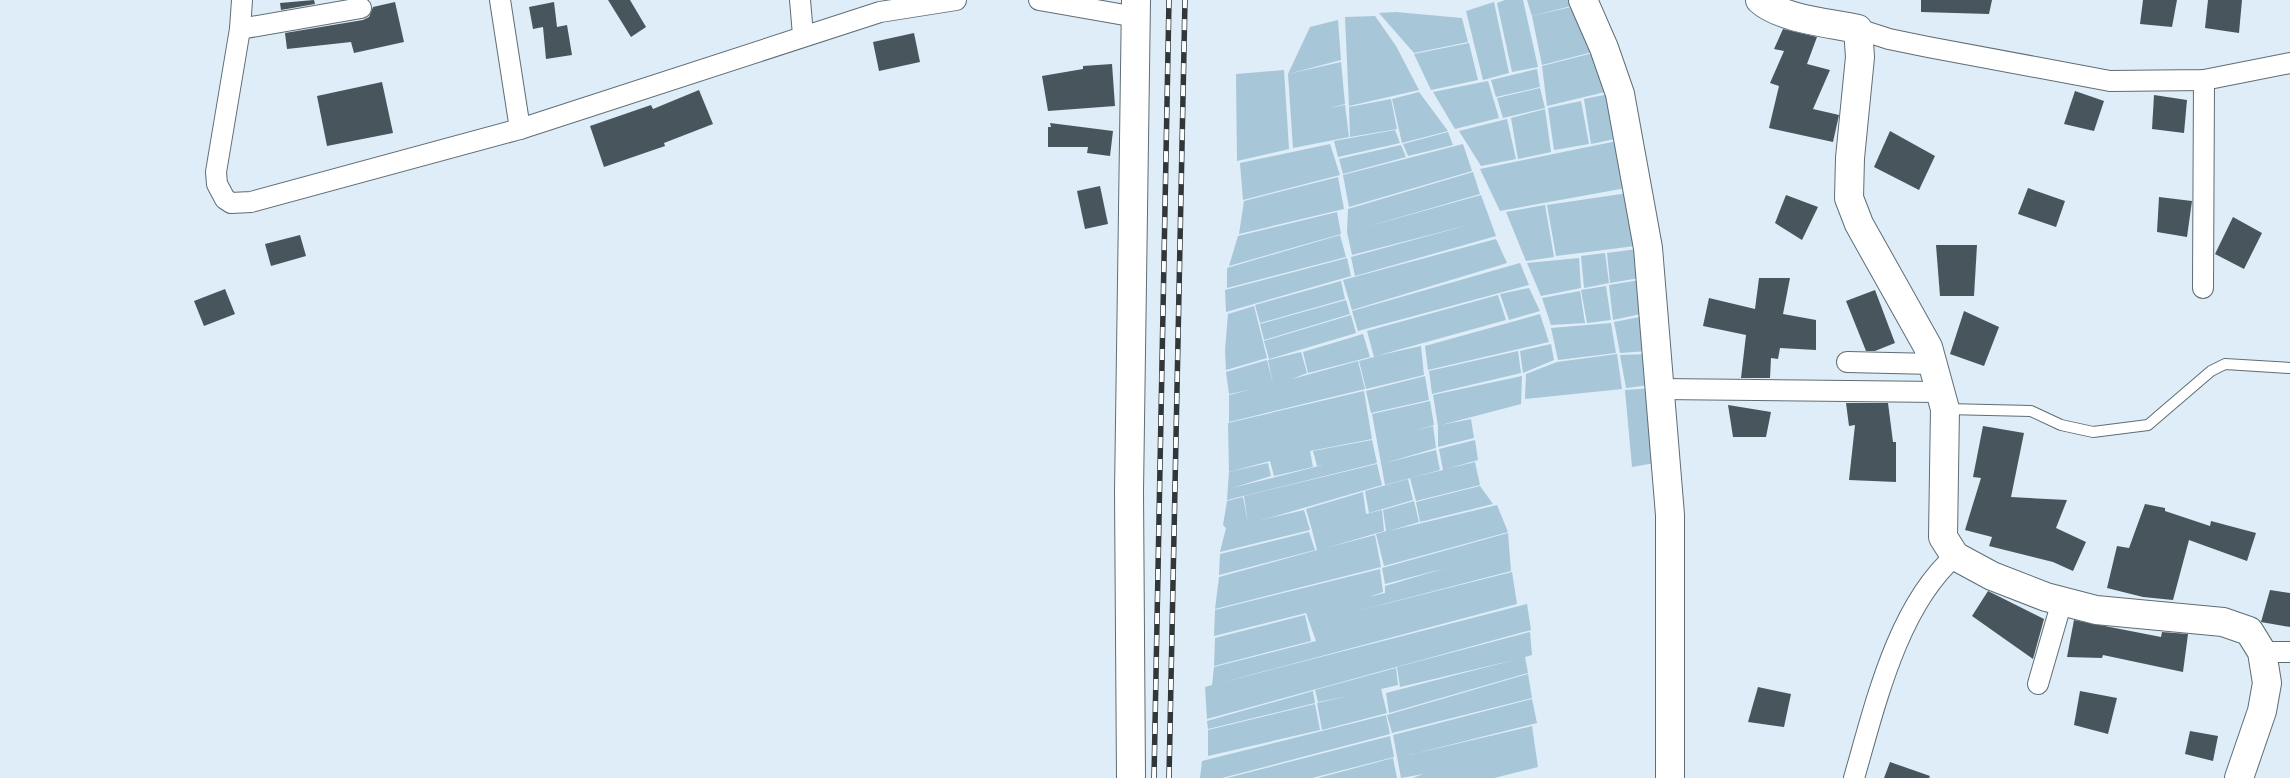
<svg xmlns="http://www.w3.org/2000/svg" width="2290" height="778" font-family="'Fira Sans',sans-serif">
<style>
.green{fill:#a7c6d8}
.building{fill:#48555d}
.lines{fill:none;stroke-linecap:round;stroke-linejoin:round}
.lane-casing{stroke:#5f6d75;stroke-width:12}
.street-casing{stroke:#5f6d75;stroke-width:22}
.secondary-casing{stroke:#5f6d75;stroke-width:30}
.lane{stroke:#fff;stroke-width:10}
.street{stroke:#fff;stroke-width:20}
.secondary{stroke:#fff;stroke-width:28}
.rail-casing{stroke:#30373b;stroke-width:5.5}
.rail{stroke:#fff;stroke-width:4;stroke-dasharray:11;stroke-linecap:butt}
</style>
<rect width="100%" height="100%" fill="#deedf7"/>
<g class="green">
<polygon points="1505,0 1523,0 1538,67 1512,72 1497,3"/>
<polygon points="1527,0 1577,0 1579,4 1532,16"/>
<polygon points="1494,2 1509,73 1483,80 1466,11"/>
<polygon points="1580,5 1600,50 1542,65 1532,16"/>
<polygon points="1396,12 1462,18 1468,42 1414,53 1379,13"/>
<polygon points="1375,16 1396,46 1419,90 1349,106 1345,17"/>
<polygon points="1338,20 1341,60 1288,74 1310,27"/>
<polygon points="1469,43 1478,80 1431,90 1414,54"/>
<polygon points="1601,51 1609,91 1547,106 1542,66"/>
<polygon points="1341,62 1345,104 1330,108 1345,105 1349,137 1293,148 1288,74"/>
<polygon points="1537,69 1540,87 1496,97 1491,80"/>
<polygon points="1284,70 1289,149 1237,161 1236,74"/>
<polygon points="1488,81 1499,118 1455,129 1433,92"/>
<polygon points="1540,88 1545,108 1503,118 1497,98"/>
<polygon points="1419,92 1448,131 1402,143 1392,99"/>
<polygon points="1609,94 1615,139 1591,144 1584,99"/>
<polygon points="1391,99 1397,129 1350,137 1349,107"/>
<polygon points="1581,101 1589,144 1554,150 1548,108"/>
<polygon points="1545,109 1551,152 1518,159 1511,118"/>
<polygon points="1507,119 1516,159 1481,166 1459,131"/>
<polygon points="1395,130 1400,143 1338,157 1334,141"/>
<polygon points="1448,132 1453,145 1408,156 1403,144"/>
<polygon points="1617,141 1626,188 1500,211 1480,169"/>
<polygon points="1330,144 1340,175 1243,200 1240,163"/>
<polygon points="1463,144 1472,171 1349,207 1343,175"/>
<polygon points="1401,145 1406,157 1343,174 1339,159"/>
<polygon points="1473,172 1480,194 1362,228 1481,195 1496,236 1355,276 1351,257 1472,224 1352,255 1347,232 1348,209"/>
<polygon points="1338,177 1344,209 1239,234 1244,201"/>
<polygon points="1628,193 1635,246 1556,256 1547,205"/>
<polygon points="1545,205 1554,257 1526,261 1506,212"/>
<polygon points="1337,212 1341,234 1229,266 1238,236"/>
<polygon points="1340,235 1346,257 1227,288 1227,268"/>
<polygon points="1496,239 1507,263 1352,310 1343,280"/>
<polygon points="1637,249 1639,278 1610,283 1607,253"/>
<polygon points="1605,253 1609,283 1584,288 1581,256"/>
<polygon points="1347,258 1351,276 1226,312 1225,290"/>
<polygon points="1579,258 1581,288 1541,296 1527,263"/>
<polygon points="1520,263 1529,285 1358,331 1352,311"/>
<polygon points="1640,280 1645,313 1613,320 1609,285"/>
<polygon points="1341,281 1345,299 1260,323 1255,305"/>
<polygon points="1606,286 1611,320 1587,323 1581,290"/>
<polygon points="1529,288 1540,311 1509,320 1500,294"/>
<polygon points="1580,291 1585,323 1551,325 1542,298"/>
<polygon points="1498,295 1506,320 1376,356 1421,346 1424,375 1366,389 1359,361 1374,357 1367,331"/>
<polygon points="1346,300 1350,314 1264,340 1260,324"/>
<polygon points="1254,306 1267,358 1226,370 1225,350 1228,314"/>
<polygon points="1540,314 1549,342 1428,370 1425,346"/>
<polygon points="1351,315 1356,333 1269,359 1264,341"/>
<polygon points="1645,316 1648,351 1620,353 1614,322"/>
<polygon points="1611,323 1616,353 1558,360 1551,328"/>
<polygon points="1363,334 1370,357 1308,373 1303,352"/>
<polygon points="1551,344 1554,360 1523,373 1520,351"/>
<polygon points="1518,351 1521,373 1432,394 1429,371"/>
<polygon points="1301,352 1307,373 1292,379 1358,361 1365,389 1229,422 1229,395 1249,390 1229,394 1226,372 1267,360 1273,384 1268,360"/>
<polygon points="1617,354 1622,389 1525,399 1526,374 1557,362"/>
<polygon points="1649,354 1650,385 1626,388 1620,355"/>
<polygon points="1425,376 1429,400 1371,413 1366,391"/>
<polygon points="1522,376 1521,404 1441,425 1471,419 1474,438 1438,447 1438,426 1433,395"/>
<polygon points="1654,388 1660,462 1632,467 1625,390"/>
<polygon points="1364,391 1372,439 1310,451 1313,467 1274,476 1270,461 1229,472 1228,423"/>
<polygon points="1430,401 1434,425 1415,431 1433,426 1436,448 1385,463 1436,450 1440,470 1385,485 1372,414"/>
<polygon points="1372,440 1377,463 1227,500 1229,472 1268,463 1271,476 1232,488 1323,465 1317,466 1313,451"/>
<polygon points="1475,440 1478,460 1446,469 1475,462 1480,485 1416,501 1410,478 1443,470 1439,449"/>
<polygon points="1377,464 1382,485 1262,520 1304,510 1310,530 1220,552 1226,528 1223,525 1227,501 1243,497 1248,523 1244,496"/>
<polygon points="1408,479 1413,500 1369,513 1365,491"/>
<polygon points="1480,486 1493,504 1420,522 1416,502"/>
<polygon points="1363,492 1366,514 1382,510 1384,531 1326,548 1375,535 1381,567 1215,609 1219,577 1317,550 1312,530 1318,528 1312,530 1306,509"/>
<polygon points="1414,501 1419,522 1389,531 1497,505 1508,532 1384,566 1376,534 1386,531 1383,510"/>
<polygon points="1309,532 1315,550 1219,575 1220,554"/>
<polygon points="1508,533 1511,571 1349,613 1512,572 1517,604 1216,684 1527,604 1531,630 1207,719 1205,687 1212,685 1214,667 1316,641 1306,613 1214,636 1215,610 1380,569 1383,592 1369,597 1385,593 1385,586 1446,568 1385,584 1382,568"/>
<polygon points="1305,615 1311,641 1214,666 1215,638"/>
<polygon points="1530,632 1532,655 1525,657 1528,673 1389,713 1386,693 1518,659 1400,687 1397,667"/>
<polygon points="1396,668 1398,685 1381,689 1387,713 1322,730 1317,703 1349,696 1318,702 1315,690"/>
<polygon points="1528,674 1532,698 1392,733 1387,715"/>
<polygon points="1313,691 1315,703 1208,729 1207,721"/>
<polygon points="1532,699 1537,723 1409,755 1532,726 1538,767 1494,778 1413,778 1423,774 1401,778 1393,735"/>
<polygon points="1315,704 1320,730 1208,756 1208,730"/>
<polygon points="1386,715 1390,734 1222,778 1200,778 1202,761"/>
<polygon points="1390,736 1394,757 1312,778 1227,778"/>
<polygon points="1393,758 1397,778 1318,778"/>
</g>
<g class="building">
<polygon points="314,0 315,4 281,10 280,3"/>
<polygon points="608,0 630,0 646,27 631,37"/>
<polygon points="1921,0 1992,0 1989,14 1921,12"/>
<polygon points="2143,0 2177,0 2172,27 2140,24"/>
<polygon points="2208,0 2242,0 2239,33 2205,28"/>
<polygon points="395,2 404,42 354,53 351,42 287,49 285,33 363,20 369,17 373,7"/>
<polygon points="554,2 557,27 567,25 572,55 546,59 543,27 533,29 529,7"/>
<polygon points="1783,29 1817,37 1807,64 1830,70 1813,109 1839,115 1833,142 1769,128 1779,86 1770,83 1784,51 1774,49"/>
<polygon points="914,33 920,62 879,71 873,42"/>
<polygon points="1112,64 1115,106 1048,111 1042,76 1083,69 1083,66"/>
<polygon points="382,82 393,133 327,146 317,96"/>
<polygon points="699,90 713,124 664,143 665,146 604,167 590,126 651,105 653,109"/>
<polygon points="2075,91 2104,101 2094,131 2064,124"/>
<polygon points="2154,95 2187,100 2184,133 2152,129"/>
<polygon points="1050,123 1113,131 1110,156 1087,153 1088,147 1048,147 1048,127 1051,127"/>
<polygon points="1890,131 1935,156 1919,190 1874,167"/>
<polygon points="1100,186 1108,224 1085,229 1077,191"/>
<polygon points="2028,188 2065,201 2056,227 2018,214"/>
<polygon points="1786,195 1818,207 1802,240 1775,223"/>
<polygon points="2159,197 2192,201 2187,237 2157,232"/>
<polygon points="2233,217 2262,233 2244,269 2215,254"/>
<polygon points="300,235 306,256 271,266 265,244"/>
<polygon points="1936,245 1977,245 1974,296 1940,296"/>
<polygon points="1759,278 1790,278 1783,314 1816,320 1816,350 1780,348 1778,359 1771,358 1770,378 1741,378 1746,335 1703,326 1709,298 1755,309"/>
<polygon points="225,289 235,314 204,326 194,301"/>
<polygon points="1875,290 1895,343 1875,351 1866,351 1846,301"/>
<polygon points="1964,311 1999,327 1984,366 1950,354"/>
<polygon points="1846,403 1888,403 1893,442 1896,442 1896,482 1849,480 1855,425 1849,426"/>
<polygon points="1728,405 1771,412 1766,437 1733,437"/>
<polygon points="1983,426 2024,433 2011,497 2067,500 2056,528 2086,542 2073,571 2053,562 1989,546 1992,537 1965,530 1981,478 1973,477"/>
<polygon points="2145,504 2165,508 2165,511 2210,526 2211,521 2256,533 2247,561 2189,540 2173,600 2143,597 2107,588 2117,546 2129,548"/>
<polygon points="2270,590 2290,593 2290,627 2261,622"/>
<polygon points="1988,591 2044,619 2033,659 1972,616"/>
<polygon points="2074,620 2161,637 2162,632 2188,634 2183,672 2103,655 2102,658 2067,657"/>
<polygon points="1758,687 1791,694 1784,727 1748,722"/>
<polygon points="2080,691 2117,698 2108,734 2074,725"/>
<polygon points="2190,731 2218,736 2213,761 2185,754"/>
<polygon points="1890,762 1930,776 1929,778 1884,778"/>
</g>
<g class="lines">
<defs>
<polyline id="lane" points="1946,409 2031,411 2061,425 2093,432 2148,425 2211,371 2225,364 2290,368"/>
<g id="street">
<polyline points="242,0 240,29 361,8"/>
<polyline points="500,0 520,129"/>
<polyline points="800,0 803,35"/>
<polyline points="1039,0 1136,17"/>
<polyline points="240,29 216,172 217,184 225,199 231,203 251,202 520,129 880,12 956,0"/>
<polyline points="1858,29 1889,39 1928,47 2110,81 2204,80 2290,63"/>
<polyline points="2203,288 2204,80"/>
<polyline points="1847,362 1934,364"/>
<polyline points="1660,389 1940,392"/>
<polyline points="2262,652 2290,652"/>
<polyline points="2038,684 2062,601"/>
<path d="M1854 778C1875 706 1897 607 1955 556"/>
</g>
<g id="secondary">
<polyline points="1583,0 1604,48 1620,94 1648,248 1670,515 1670,778"/>
<path d="M1760 0C1781 19 1830 23 1858 29L1860 57 1850 158 1849 198 1859 224 1928 347 1945 409 1943 537 1955 556 1992 576 2046 597 2096 610 2223 622 2249 631 2262 652 2267 683 2262 711 2239 778"/>
<polyline points="1131,778 1129,492 1136,0"/>
</g>
</defs>
<use href="#lane" class="lane-casing"/>
<use href="#street" class="street-casing"/>
<use href="#secondary" class="secondary-casing"/>
<use href="#lane" class="lane"/>
<use href="#street" class="street"/>
<use href="#secondary" class="secondary"/>
<defs>
<g id="rail">
<polyline points="1154,778 1169,0"/>
<polyline points="1169,778 1185,0"/>
</g>
</defs>
<use href="#rail" class="rail-casing"/>
<use href="#rail" class="rail"/>
</g>
</svg>
